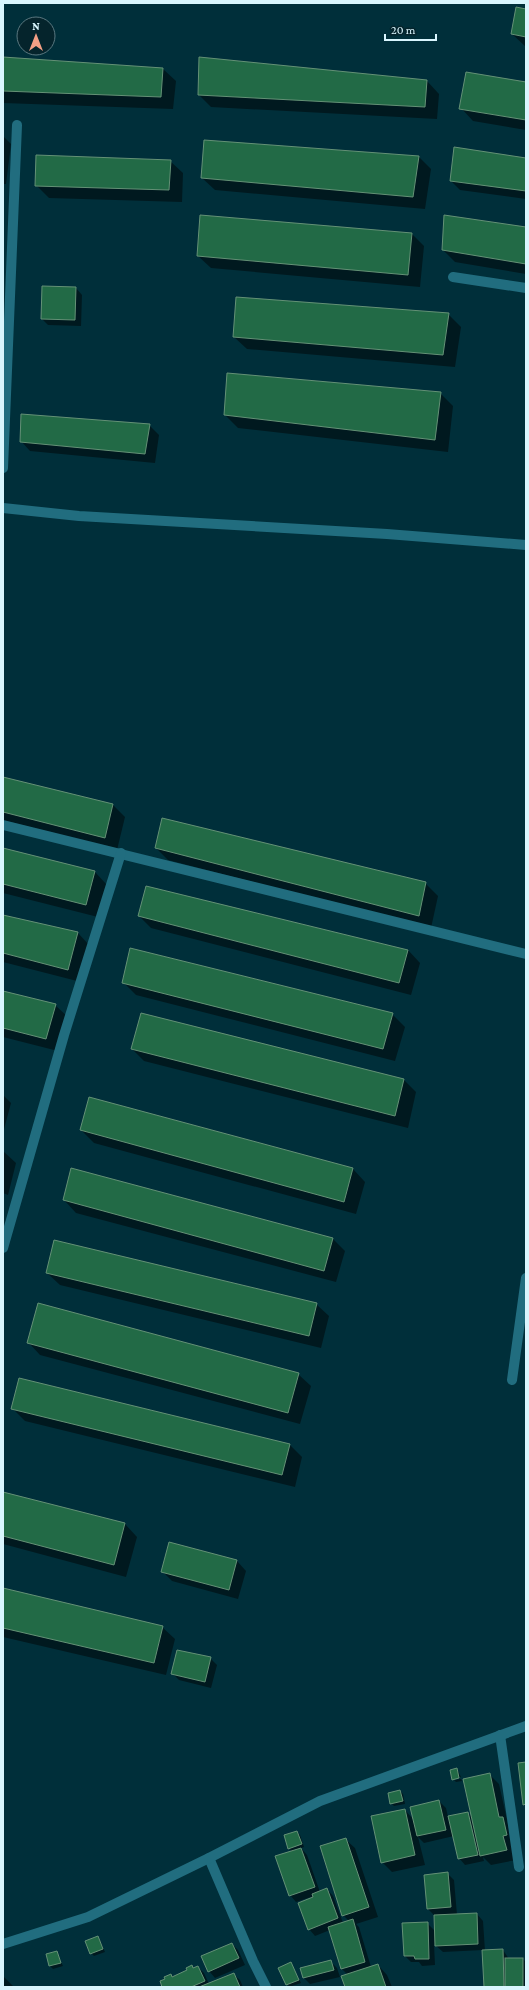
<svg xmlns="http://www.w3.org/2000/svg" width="529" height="1990" font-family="'Crimson Pro',serif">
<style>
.shadow{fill:#0007}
.building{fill:#226a46;stroke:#649176}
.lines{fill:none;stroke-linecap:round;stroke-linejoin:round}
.minor{stroke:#216d7f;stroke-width:10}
</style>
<rect width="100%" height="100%" fill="#002f3a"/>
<g class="shadow">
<polygon points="526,10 526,47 512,34"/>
<polygon points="3,58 163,69 176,81 173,109 3,103"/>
<polygon points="427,81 439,94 437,119 211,107 199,95"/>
<polygon points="526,83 526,130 473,121 461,108"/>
<polygon points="3,136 11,144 6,184 3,184"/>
<polygon points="205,141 419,157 431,169 425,209 215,190 202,178"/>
<polygon points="526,159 526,199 460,190 451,181"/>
<polygon points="170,161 183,173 182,202 49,198 36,185"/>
<polygon points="526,228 526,274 455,262 443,250"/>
<polygon points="412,234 424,246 420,287 211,268 198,256"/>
<polygon points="76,288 82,295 81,326 48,325 42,319"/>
<polygon points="448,314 461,327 455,367 247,349 234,337"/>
<polygon points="440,393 453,406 448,452 238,428 225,415"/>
<polygon points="149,425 159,435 155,463 30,451 21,441"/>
<polygon points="3,778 113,805 125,817 117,850 3,820"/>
<polygon points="156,848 425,883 438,896 431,928 168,860"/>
<polygon points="3,849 95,872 107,885 98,917 3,893"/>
<polygon points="3,916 78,933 90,946 81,982 3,962"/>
<polygon points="139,916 408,950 420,963 411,995 151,928"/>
<polygon points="123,982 392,1014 405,1027 395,1061 136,995"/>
<polygon points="3,992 55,1005 68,1017 58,1051 3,1037"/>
<polygon points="141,1014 404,1080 416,1092 408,1128 144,1061 132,1049"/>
<polygon points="3,1095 11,1103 3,1133"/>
<polygon points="90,1098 353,1169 365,1182 356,1214 94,1143 81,1130"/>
<polygon points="3,1151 16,1163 8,1195 3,1193"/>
<polygon points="64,1200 333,1239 345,1251 336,1282 76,1213"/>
<polygon points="47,1273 316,1304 329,1316 321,1348 60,1285"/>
<polygon points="28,1342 298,1374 311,1386 300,1424 40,1355"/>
<polygon points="13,1409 290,1445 302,1457 295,1487 25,1421"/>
<polygon points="3,1493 125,1524 137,1537 126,1577 3,1544"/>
<polygon points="237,1561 246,1571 238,1599 172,1581 162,1571"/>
<polygon points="3,1589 162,1627 175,1639 166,1675 3,1637"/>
<polygon points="210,1658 217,1665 211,1688 179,1680 173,1674"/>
<polygon points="457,1769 461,1777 454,1778 454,1780 453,1779"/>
<polygon points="489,1774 499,1784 516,1860 491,1865 483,1857 484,1861 465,1865 459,1858 454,1836 424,1843 418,1837 425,1865 392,1872 382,1862 405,1810 413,1819 439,1801 446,1808 448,1817 468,1813 473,1818"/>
<polygon points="461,1779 462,1781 456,1782 454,1780"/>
<polygon points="400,1791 403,1794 405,1804 394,1806 391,1803"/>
<polygon points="297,1832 300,1835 304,1847 301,1848 307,1855 320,1892 327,1889 333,1896 343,1923 349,1921 343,1915 345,1839 355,1848 378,1917 356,1924 359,1927 371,1967 378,1965 387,1975 392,1987 346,1987 348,1975 342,1969 330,1930 315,1936 309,1929 311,1897 296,1902 290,1895 292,1852 289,1848"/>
<polygon points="447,1873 454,1880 457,1915 477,1914 483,1921 485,1951 503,1950 509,1959 523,1959 526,1962 526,1987 485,1987 483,1950 443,1952 434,1944 435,1965 422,1966 419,1962 411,1962 405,1956 427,1923 435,1931 435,1916 428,1909 425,1875"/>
<polygon points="98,1937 105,1952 94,1956 91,1953"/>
<polygon points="232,1944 238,1950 245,1965 215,1978 209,1971"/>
<polygon points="56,1952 63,1966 53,1969 50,1966 47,1955"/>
<polygon points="330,1961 337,1968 340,1977 310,1984 304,1978"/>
<polygon points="291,1964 301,1983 289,1987 280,1969"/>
<polygon points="192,1966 194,1968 198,1967 204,1973 209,1984 233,1974 240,1980 243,1987 163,1987 171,1975 173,1977 188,1971"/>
<polygon points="3,1977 4,1977 14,1987 3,1987"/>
</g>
<g class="building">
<polygon points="516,7 526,9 526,37 511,34"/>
<polygon points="3,57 163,68 161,97 3,91"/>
<polygon points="199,57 427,80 425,107 198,95"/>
<polygon points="466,72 526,82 526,120 459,109"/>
<polygon points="204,140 419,156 413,197 201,178"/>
<polygon points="454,147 526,158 526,191 450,181"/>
<polygon points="36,155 171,160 169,190 35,186"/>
<polygon points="200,215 412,233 408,275 197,256"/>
<polygon points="444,215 526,227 526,264 442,250"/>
<polygon points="42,286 76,287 75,320 41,319"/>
<polygon points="236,297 449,313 443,355 233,337"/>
<polygon points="227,373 441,392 435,440 224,415"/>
<polygon points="21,414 150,424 145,454 20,442"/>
<polygon points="3,777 113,804 105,838 3,812"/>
<polygon points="162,818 426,882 419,916 155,848"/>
<polygon points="3,848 95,871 86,905 3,884"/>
<polygon points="146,886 408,950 399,983 138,916"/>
<polygon points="3,915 78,932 68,970 3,953"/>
<polygon points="130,948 393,1013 383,1049 122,983"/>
<polygon points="3,991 56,1004 46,1039 3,1028"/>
<polygon points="141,1013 404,1079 395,1116 131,1049"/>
<polygon points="89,1097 353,1168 344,1202 80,1130"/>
<polygon points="71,1168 333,1238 324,1271 63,1200"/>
<polygon points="54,1240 317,1303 309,1336 46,1273"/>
<polygon points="38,1303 299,1373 288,1413 27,1343"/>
<polygon points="19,1378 290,1444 282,1475 11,1409"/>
<polygon points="3,1492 125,1523 114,1565 3,1536"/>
<polygon points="169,1542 237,1560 229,1590 161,1572"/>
<polygon points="3,1588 163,1626 154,1663 3,1628"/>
<polygon points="177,1650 211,1657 205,1682 171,1674"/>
<polygon points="526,1762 526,1804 523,1805 518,1763"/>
<polygon points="457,1768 459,1778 452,1780 450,1770"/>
<polygon points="490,1773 499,1817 503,1817 507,1835 503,1836 507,1850 480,1856 463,1779"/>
<polygon points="400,1790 403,1801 390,1804 388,1793"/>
<polygon points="439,1800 446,1830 417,1836 410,1807"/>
<polygon points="405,1809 415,1855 381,1863 371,1816"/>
<polygon points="468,1812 478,1855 458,1859 448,1816"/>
<polygon points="297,1831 302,1844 288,1849 284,1835"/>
<polygon points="346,1838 369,1907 342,1916 320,1846"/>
<polygon points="301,1848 315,1887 289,1896 275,1856"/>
<polygon points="448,1872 451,1907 427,1909 424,1875"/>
<polygon points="327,1888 338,1918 308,1930 298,1903 313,1897 312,1894"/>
<polygon points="477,1913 478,1944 435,1946 434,1915"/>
<polygon points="353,1919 365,1962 341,1969 328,1927"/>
<polygon points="428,1922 429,1959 415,1959 414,1956 404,1956 402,1923"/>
<polygon points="98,1936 103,1949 90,1954 85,1941"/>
<polygon points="232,1943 239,1958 208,1972 201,1956"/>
<polygon points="503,1949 504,1987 484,1987 482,1950"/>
<polygon points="57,1951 61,1963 49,1966 46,1954"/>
<rect x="505" y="1958" width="18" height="29"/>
<polygon points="331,1960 334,1970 303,1978 300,1968"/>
<polygon points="291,1962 299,1980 286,1985 278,1968"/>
<polygon points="378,1964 386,1987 345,1987 341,1976"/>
<polygon points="192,1965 193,1968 198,1966 205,1981 191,1987 162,1987 160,1981 165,1979 164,1977 171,1974 172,1977 187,1970 186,1968"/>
<polygon points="234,1973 240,1987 199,1987"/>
</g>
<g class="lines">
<g class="minor">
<polyline points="453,277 526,288"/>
<polyline points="3,468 17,125"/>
<polyline points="3,508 79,516 387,534 526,545"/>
<polyline points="3,825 526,954"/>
<polyline points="3,1248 64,1035 121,853"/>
<polyline points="512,1380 526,1278"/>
<polyline points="500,1735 519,1867"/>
<polyline points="209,1858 253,1961 266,1987"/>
<polyline points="3,1944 88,1917 209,1858 320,1801 526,1726"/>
</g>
</g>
<rect width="529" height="1990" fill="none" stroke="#d9f6fe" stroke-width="8"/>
<g transform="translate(36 36)"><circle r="19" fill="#05242c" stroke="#5a7880"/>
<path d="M0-3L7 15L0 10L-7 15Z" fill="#f39f85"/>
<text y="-6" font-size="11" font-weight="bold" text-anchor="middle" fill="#d9f6fe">N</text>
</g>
<path d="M385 34v6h51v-6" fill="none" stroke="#d9f6fe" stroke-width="2"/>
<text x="391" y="34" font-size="12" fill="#d9f6fe" stroke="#05242c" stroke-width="3" paint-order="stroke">20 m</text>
</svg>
